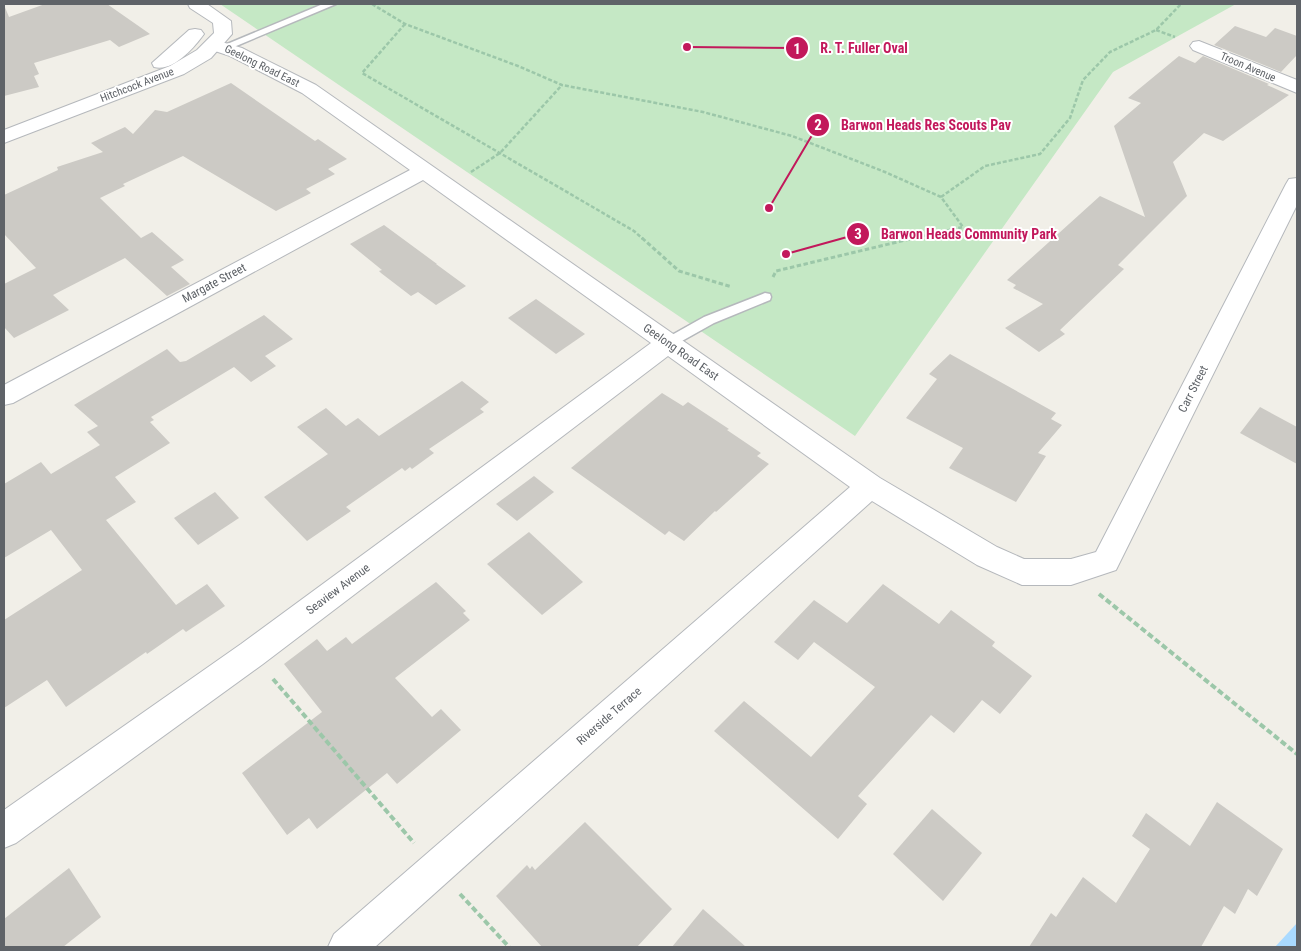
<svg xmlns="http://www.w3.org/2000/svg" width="1301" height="951" font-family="'Roboto Condensed',sans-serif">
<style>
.green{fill:#c5e8c5}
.water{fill:#aadaff}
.building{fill:#cccac5}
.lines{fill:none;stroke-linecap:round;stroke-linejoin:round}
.service-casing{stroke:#b5b8bc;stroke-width:3}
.minor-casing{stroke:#b5b8bc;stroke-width:2}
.tertiary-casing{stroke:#b5b8bc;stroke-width:2}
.path-far2{stroke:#9cc7a9;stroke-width:2.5;stroke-dasharray:4 2;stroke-linecap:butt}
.path-far1{stroke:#9cc7a9;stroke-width:3;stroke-dasharray:4.5 2.5;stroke-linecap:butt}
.path{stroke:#9cc7a9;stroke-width:4;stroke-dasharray:6 3;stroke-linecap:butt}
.service{fill:#fff;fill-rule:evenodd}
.minor{fill:#fff;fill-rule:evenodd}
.tertiary{fill:#fff;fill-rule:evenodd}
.labels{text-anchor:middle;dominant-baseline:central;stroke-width:4;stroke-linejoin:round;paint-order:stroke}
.far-street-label{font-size:11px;fill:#5f6368;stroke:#fff}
.street-label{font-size:12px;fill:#5f6368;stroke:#fff}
.leader{fill:none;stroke:#c2185b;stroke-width:2}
.callout-dot{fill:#c2185b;stroke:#fff;stroke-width:2}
.mark-label{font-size:15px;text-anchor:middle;font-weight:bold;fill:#fff}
.callout-label{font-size:14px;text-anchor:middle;font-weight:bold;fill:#c2185b;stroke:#fff;stroke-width:4;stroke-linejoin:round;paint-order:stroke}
</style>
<rect width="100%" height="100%" fill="#f1efe8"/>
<polygon class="green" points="220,4 1236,4 1113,72 855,436"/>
<polygon class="water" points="1297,923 1297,947 1275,947"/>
<g class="building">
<polygon points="45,4 107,4 150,34 119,47 110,40 34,63 39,74 34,76 39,87 4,96 4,5 9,17"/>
<polygon points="1235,26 1266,37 1275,28 1297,36 1297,55 1281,72 1214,45"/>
<polygon points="1179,56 1195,63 1203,56 1269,84 1267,85 1289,95 1223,141 1204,133 1173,162 1187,196 1118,265 1124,269 1060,330 1065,334 1039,352 1005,328 1043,304 1013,288 1016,285 1007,280 1100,196 1145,217 1114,126 1141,103 1128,98"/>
<polygon points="231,83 315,141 318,139 347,159 328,169 335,174 306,189 311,193 276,211 183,156 123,184 125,186 100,198 141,238 152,232 184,260 171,267 190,284 167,296 125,258 53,295 69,310 14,338 4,327 4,284 36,268 4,234 4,195 58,170 57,167 103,152 91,143 125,127 133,134 155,110 167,112"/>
<polygon points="384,225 437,264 436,264 466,286 436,305 418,292 411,296 381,273 379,271 382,270 350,244"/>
<polygon points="536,299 585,334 556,354 508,318"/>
<polygon points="264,315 293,339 265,356 276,366 251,382 234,367 151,417 154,420 150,422 170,443 115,477 136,502 106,520 176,605 207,584 225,606 186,632 183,629 147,654 146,652 66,707 47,680 4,708 4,620 82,570 51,530 4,558 4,484 41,462 51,474 100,445 87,432 98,426 74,405 167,349 180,362 186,361"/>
<polygon points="950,354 1056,413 1051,419 1062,425 1038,453 1046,456 1016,502 949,468 963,448 906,418 937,379 929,374"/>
<polygon points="462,381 489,402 480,409 484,412 429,449 434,453 412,469 410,467 405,471 402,468 346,507 351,511 307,541 264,497 328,454 297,427 326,408 346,426 358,418 379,436"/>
<polygon points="662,393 683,406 688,402 729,429 727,430 761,453 757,456 769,464 716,512 715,511 684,541 669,531 665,535 571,468"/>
<polygon points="1260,407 1297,427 1297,464 1240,433"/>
<polygon points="534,476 554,492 517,521 496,504"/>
<polygon points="215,492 239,518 198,545 174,518"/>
<polygon points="529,532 583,582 542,615 487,564"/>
<polygon points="436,582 466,611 463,613 470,620 395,678 432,717 441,709 461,730 397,784 387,773 317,829 309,818 287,835 242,773 322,712 284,664 317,639 327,651 346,637 352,644"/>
<polygon points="883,584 939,624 951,610 995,642 992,646 1032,676 1000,714 982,700 954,733 931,715 858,796 867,804 838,839 714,731 744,701 811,757 875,687 814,642 798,660 774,642 814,600 847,623"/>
<polygon points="1217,802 1283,849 1257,896 1248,889 1235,914 1224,906 1201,947 1029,947 1051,913 1056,917 1083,877 1116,903 1150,849 1132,836 1146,813 1190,846"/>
<polygon points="932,809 982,853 943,901 893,854"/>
<polygon points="585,822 672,909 637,947 542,947 496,896 527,865 530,869 532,866 535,870"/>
<polygon points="69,868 101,917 63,947 4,947 4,919"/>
<polygon points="703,909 746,947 672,947"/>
</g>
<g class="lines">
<defs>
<g id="service">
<polygon points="323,4 336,4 229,49 221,49 220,47"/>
<polygon points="765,293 770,294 771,297 770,300 714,323 673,346 663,346 661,343 663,340 704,317"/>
</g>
<g id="minor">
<polygon points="215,40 242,48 316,85 880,478 997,547 1024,559 1071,559 1096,552 1286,184 1289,179 1297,178 1297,205 1116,570 1071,585 1022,585 977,565 872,501 375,947 328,947 334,934 850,487 668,356 263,664 16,843 4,848 4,810 241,644 651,343 423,180 13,403 4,405 4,385 410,170 302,93 230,56 209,49 206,45 209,41"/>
<polygon points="1199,41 1297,80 1297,93 1193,50 1190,46 1193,42"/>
</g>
<g id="tertiary">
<polygon points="188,4 207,4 231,21 232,34 211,58 184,74 4,143 4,130 170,66 197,50 214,33 213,23 190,8"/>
<path d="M195 29 201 30 204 34C194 48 173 72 154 67L152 63 189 30Z"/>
</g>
</defs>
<use href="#service" class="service-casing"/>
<use href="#minor" class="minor-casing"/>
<use href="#tertiary" class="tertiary-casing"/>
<g class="path-far2">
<polyline points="372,4 405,24 518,66 562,85 703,112 792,136 885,172 941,197 963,227 909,239"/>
<polyline points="405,24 362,73 634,231 643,239"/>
<polyline points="1156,30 1175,37"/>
<polyline points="471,172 500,153 562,85"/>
<polyline points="941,197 985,166 1040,154 1070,118 1083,80 1110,52 1156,30 1181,4"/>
</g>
<g class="path-far1">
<polyline points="642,238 679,271 732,287"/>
<polyline points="773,277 776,271 914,238"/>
</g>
<g class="path">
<polyline points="1099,594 1297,754"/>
<polyline points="273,679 414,843"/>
<polyline points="460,894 509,947"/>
</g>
<use href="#service" class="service"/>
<use href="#minor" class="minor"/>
<use href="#tertiary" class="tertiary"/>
</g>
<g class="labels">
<g class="far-street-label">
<text transform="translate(262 66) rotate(26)">Geelong Road East</text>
<text transform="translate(1248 67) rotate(23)">Troon Avenue</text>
<text transform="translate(137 85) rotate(-21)">Hitchcock Avenue</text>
</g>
<g class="street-label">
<text transform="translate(214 283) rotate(-28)">Margate Street</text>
<text transform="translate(681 352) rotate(35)">Geelong Road East</text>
<text transform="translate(1193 389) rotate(-63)">Carr Street</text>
<text transform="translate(338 589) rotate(-37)">Seaview Avenue</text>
<text transform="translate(609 716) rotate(-41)">Riverside Terrace</text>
</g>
</g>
<path class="leader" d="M687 47L797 48M769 208L818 125M786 254L858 234"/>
<g class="callout-dot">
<circle cx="687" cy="47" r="5"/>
<circle cx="769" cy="208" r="5"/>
<circle cx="786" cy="254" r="5"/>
<circle cx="797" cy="48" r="12"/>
<circle cx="818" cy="125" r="12"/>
<circle cx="858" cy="234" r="12"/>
</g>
<g class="mark-label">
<text x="797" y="54">1</text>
<text x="818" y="130">2</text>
<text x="858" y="239">3</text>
</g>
<g class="callout-label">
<text x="864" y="53">R. T. Fuller Oval</text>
<text x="926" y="130">Barwon Heads Res Scouts Pav</text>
<text x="969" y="239">Barwon Heads Community Park</text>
</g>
<rect width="1301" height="951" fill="none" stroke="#5f6368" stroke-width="10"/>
</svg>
